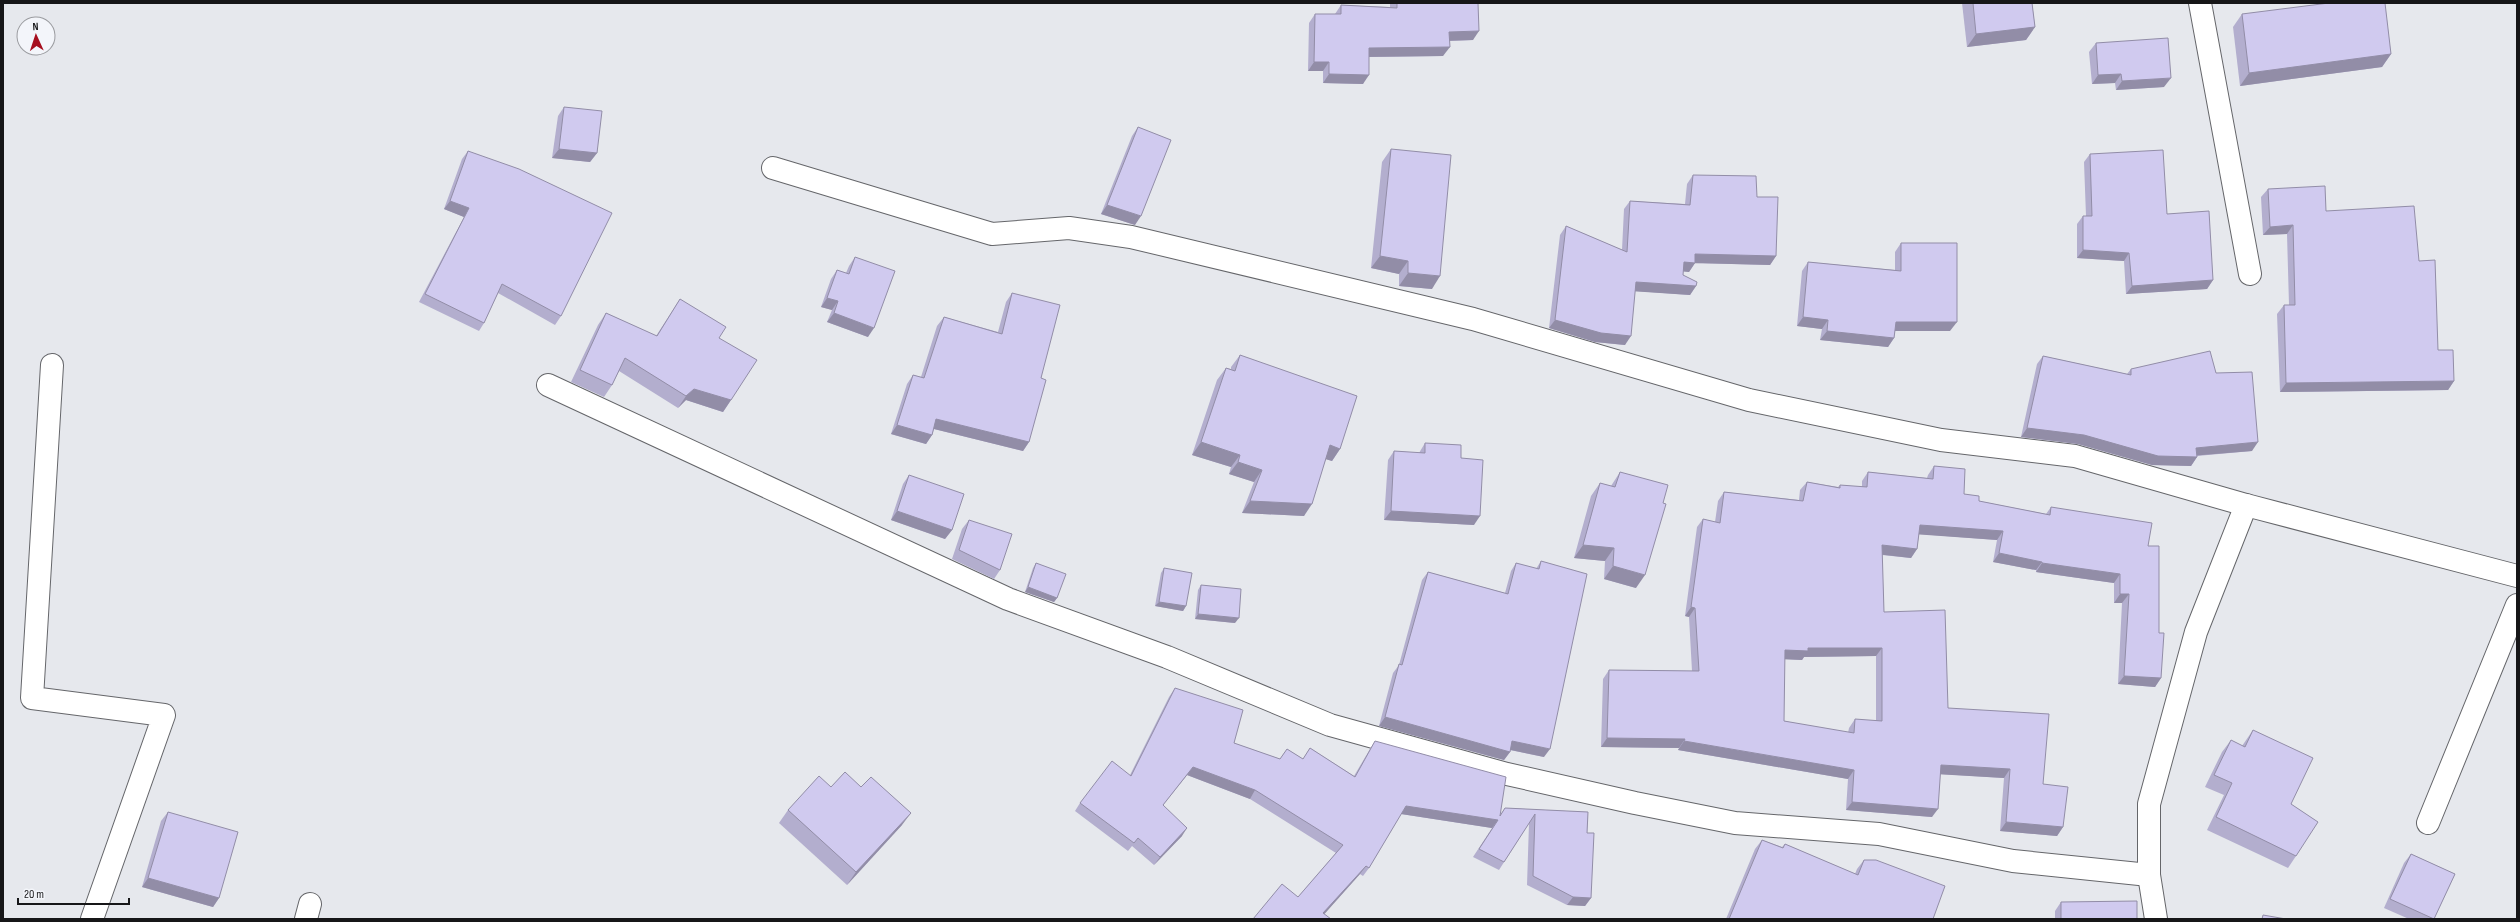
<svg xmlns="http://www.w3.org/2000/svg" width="2520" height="922" font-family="'Sofia Sans Condensed',sans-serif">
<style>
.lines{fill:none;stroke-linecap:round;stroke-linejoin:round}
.street-casing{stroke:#65666a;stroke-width:24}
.street{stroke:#fff;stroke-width:22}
.wall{fill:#b3aece;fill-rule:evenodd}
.shaded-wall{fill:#928da7}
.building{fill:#d0caef;stroke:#928da7;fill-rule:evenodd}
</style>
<rect width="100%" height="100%" fill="#e6e8ed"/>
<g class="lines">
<defs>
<g id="street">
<polyline points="2200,3 2250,274"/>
<polyline points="773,168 992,234 1069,228 1131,237 1473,319 1749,400 1941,440 2075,456 2246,505 2517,576"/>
<polyline points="52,365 32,698 164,715 92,919"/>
<polyline points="548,385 1008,599 1167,657 1330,725 1507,774 1635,803 1735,823 1879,834 2013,861 2149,875"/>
<polyline points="2428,823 2517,605"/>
<polyline points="306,919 310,904"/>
<polyline points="2156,919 2149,875 2149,804 2196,632 2246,505"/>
</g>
</defs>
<use href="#street" class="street-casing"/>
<use href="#street" class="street"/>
</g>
<g class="wall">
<polygon points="1390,3 1478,3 1473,40 1449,41 1443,56 1369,57 1363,84 1323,83 1323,71 1308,71 1309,23 1315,14 1335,14 1341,5 1390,7"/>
<polygon points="1962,3 2032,3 2035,27 2026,40 1967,47"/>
<polygon points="2242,14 2391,54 2382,67 2240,86 2233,27"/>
<polygon points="2096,43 2164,87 2116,90 2115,83 2092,84 2089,52"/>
<polygon points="564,107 597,153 590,162 552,158 558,116"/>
<polygon points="1138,127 1135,225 1101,214 1132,136"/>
<polygon points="1391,149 1432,289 1399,286 1399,274 1371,268 1382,162"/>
<polygon points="468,151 561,316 555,325 498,293 484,323 479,331 419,302 464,217 444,209 462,159"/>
<polygon points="2090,154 2167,214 2213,280 2207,289 2126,294 2124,261 2077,258 2077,224 2083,216 2086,216 2084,162"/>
<polygon points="1693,175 1757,197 1776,256 1770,265 1695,263 1689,272 1683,271 1683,275 1696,286 1690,295 1635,291 1625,345 1595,342 1549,328 1560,235 1566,226 1622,250 1624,209 1630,201 1685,204 1687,184"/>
<polygon points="2268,189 2326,211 2419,261 2438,350 2454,381 2448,390 2280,392 2277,314 2284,305 2289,305 2287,234 2263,235 2261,197"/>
<polygon points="1901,243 1950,331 1895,331 1894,338 1888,347 1820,340 1822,329 1797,326 1802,271 1808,262 1895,270 1895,252"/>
<polygon points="855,257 868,337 827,322 832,310 821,307 831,279 837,270 846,273 849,266"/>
<polygon points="1012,293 1041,378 1029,442 1023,451 934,429 932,435 926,444 891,434 907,384 913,375 921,377 937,326 944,317 998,332 1006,302"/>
<polygon points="680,299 719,338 731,400 723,412 686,400 678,408 619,371 612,385 604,397 571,382 598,325 606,313 656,336"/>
<polygon points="1240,355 1340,449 1332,461 1326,459 1304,516 1242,513 1254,482 1229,474 1231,467 1192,455 1217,380 1226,368 1231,369 1231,367"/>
<polygon points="2043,356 2127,374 2131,369 2216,373 2252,451 2197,456 2197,457 2191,466 2152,465 2078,444 2021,437 2037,364"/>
<polygon points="1425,443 1461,458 1474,525 1384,520 1388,460 1394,451 1419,453"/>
<path d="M1934 466 1964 494 1979 501 2046 514 2051 507 2148 546 2159 633 2161 678 2155 687 2118 684 2122 603H2114V583L2036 572V570L1993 562 1997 540 1919 534 1917 549 1911 558 1882 555 1884 612 1948 708 2043 784 2063 827 2057 836 2000 831 2004 778 1940 774 1932 817 1846 810 1848 779 1678 750 1679 748 1601 747 1603 679 1609 670 1692 671 1689 617 1685 616 1697 527 1703 519 1715 522 1718 501 1724 492 1799 500 1800 490 1807 482 1838 487 1840 485 1862 487V481L1868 472 1927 478 1928 475ZM1876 656V721L1855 719 1849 728 1848 733 1784 721V659L1802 660 1804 657Z"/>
<polygon points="1620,472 1636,588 1604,579 1605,561 1574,558 1591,496 1600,483 1611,486"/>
<polygon points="909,475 952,530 945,539 891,520 903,484"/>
<polygon points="969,520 1000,570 994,579 952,559 962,529"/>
<polygon points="1541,561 1544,757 1510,750 1510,752 1504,760 1379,726 1393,673 1399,665 1422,580 1428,572 1505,593 1511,571 1516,563 1536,569"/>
<polygon points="1036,563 1057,598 1054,602 1025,592 1033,568"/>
<polygon points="1164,568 1186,606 1183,611 1155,606 1161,573"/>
<polygon points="1201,585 1235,623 1195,619 1198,590"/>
<polygon points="1175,688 1234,743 1280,759 1287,749 1303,759 1310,748 1354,776 1370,749 1375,741 1500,815 1505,808 1588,812 1587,833 1591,898 1585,906 1567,905 1527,885 1529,823 1499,870 1473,857 1492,828 1401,814 1369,868 1363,876 1360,874 1324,914 1298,897 1336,853 1250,799 1187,775 1163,805 1182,836 1154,865 1132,846 1128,851 1075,811 1080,803 1130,775 1169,697"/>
<polygon points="2253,730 2291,804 2296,856 2288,868 2207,830 2224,795 2205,787 2222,752 2231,740 2242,746"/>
<polygon points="831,787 861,787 902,825 847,885 779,823 788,810"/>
<polygon points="168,812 219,898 213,907 142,887 161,821"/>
<polygon points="1762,840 1782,847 1785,844 1855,874 1857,869 1864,860 1933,919 1726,919 1755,849"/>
<polygon points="2411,854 2455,874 2434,919 2409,919 2384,908 2404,863"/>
<polygon points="2061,902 2137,919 2055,919 2055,911"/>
</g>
<g class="shaded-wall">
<polygon points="2035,27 2026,40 1967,47 1976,34"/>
<polygon points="1479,31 1473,40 1443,41 1449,32"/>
<polygon points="1450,47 1443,56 1363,57 1369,48"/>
<polygon points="2391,54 2382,67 2240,86 2249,73"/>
<polygon points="1314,62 1329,62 1323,71 1308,71"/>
<polygon points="1329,74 1369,75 1363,84 1323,83"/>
<polygon points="2121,74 2115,83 2092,84 2098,75"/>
<polygon points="2171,78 2164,87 2116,90 2122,81"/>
<polygon points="559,149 597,153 590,162 552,158"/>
<polygon points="450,201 469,208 464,217 444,209"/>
<polygon points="1107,205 1141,216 1135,225 1101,214"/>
<polygon points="2293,225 2287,234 2263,235 2270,227"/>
<polygon points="2083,250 2129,253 2124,261 2077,258"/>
<polygon points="1695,254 1776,256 1770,265 1693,263 1695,263 1689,272 1678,271 1684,262"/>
<polygon points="1380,256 1408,261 1399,274 1371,268"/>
<polygon points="1408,273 1440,276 1432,289 1399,286"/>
<polygon points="2213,280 2207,289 2126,294 2132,286"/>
<polygon points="1636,282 1696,286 1690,295 1630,291"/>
<polygon points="827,298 838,301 832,310 821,307"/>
<polygon points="834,313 874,328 868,337 827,322"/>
<polygon points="1803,317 1828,320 1822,329 1797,326"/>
<polygon points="1555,320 1631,336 1625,345 1595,342 1549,328"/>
<polygon points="1896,322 1957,322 1950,331 1890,331"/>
<polygon points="1827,331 1894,338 1888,347 1820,340"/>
<polygon points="2454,381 2448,390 2280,392 2286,383"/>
<polygon points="694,389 731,400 723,412 686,400 678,408 686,396"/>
<polygon points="936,419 1029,442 1023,451 930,428"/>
<polygon points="897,425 932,435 926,444 891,434"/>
<polygon points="2027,428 2084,435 2197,457 2191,466 2152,465 2078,444 2021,437"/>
<polygon points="1201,442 1240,455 1231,467 1192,455"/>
<polygon points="2258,442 2252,451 2190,456 2196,448"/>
<polygon points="1330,445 1340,449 1332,461 1322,458"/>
<polygon points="1238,462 1262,470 1254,482 1229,474"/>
<polygon points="1250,501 1312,504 1304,516 1242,513"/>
<polygon points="897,511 952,530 945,539 891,520"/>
<polygon points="1391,511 1480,516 1474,525 1384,520"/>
<polygon points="1920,525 2003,531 1997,540 1913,534"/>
<polygon points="1583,545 1614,548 1605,561 1574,558"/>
<polygon points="1882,545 1917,549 1911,558 1876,554"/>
<polygon points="1999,553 2042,562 2036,570 1993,562"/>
<polygon points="2042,563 2120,574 2114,583 2036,572"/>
<polygon points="1613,566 1645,575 1636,588 1604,579"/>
<polygon points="1028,587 1057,598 1054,602 1025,592"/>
<polygon points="2120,594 2129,594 2122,603 2114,603"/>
<polygon points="1159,602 1186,606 1183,611 1155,606"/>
<polygon points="1691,607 1695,608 1689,617 1685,616"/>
<polygon points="1198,614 1239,618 1235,623 1195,619"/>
<polygon points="1808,648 1882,648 1876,656 1804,657 1802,660 1779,659 1785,650"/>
<polygon points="2124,676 2161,678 2155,687 2118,684"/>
<polygon points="1385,717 1510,752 1504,760 1379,726"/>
<polygon points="1607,738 1685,739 1679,748 1601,747"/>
<polygon points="1512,741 1550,749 1544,757 1506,749"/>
<polygon points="1684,741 1854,770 1848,779 1678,750"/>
<polygon points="1941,765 2010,769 2004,778 1935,774"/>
<polygon points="1193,767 1255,790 1250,799 1187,775 1157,813"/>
<polygon points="1852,802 1938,809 1932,817 1846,810"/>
<polygon points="1406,806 1498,820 1492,828 1401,814"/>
<polygon points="911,813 902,825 847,885 856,872"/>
<polygon points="2006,822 2063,827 2057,836 2000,831"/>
<polygon points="1187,828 1182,836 1154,865 1160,857"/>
<polygon points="1366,866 1360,874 1320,919 1323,913"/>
<polygon points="148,878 219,898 213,907 142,887"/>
<polygon points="1573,897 1591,898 1585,906 1567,905"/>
</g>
<g class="building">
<polygon points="1397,3 1478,3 1479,31 1449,32 1450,47 1369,48 1369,75 1329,74 1329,62 1314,62 1315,14 1341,14 1341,5 1397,8"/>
<polygon points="1973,3 2032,3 2035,27 1976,34"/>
<polygon points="2329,3 2385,3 2391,54 2249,73 2242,14"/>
<polygon points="2168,38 2171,78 2122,81 2121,74 2098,75 2096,43"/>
<polygon points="564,107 602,111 597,153 559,149"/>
<polygon points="1138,127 1171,140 1141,216 1107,205"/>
<polygon points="1391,149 1451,155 1440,276 1408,273 1408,261 1380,256"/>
<polygon points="2163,150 2167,214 2209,211 2213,280 2132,286 2129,253 2083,250 2083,216 2092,216 2090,154"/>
<polygon points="468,151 519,169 612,213 561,316 502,284 484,323 425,294 469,208 450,201"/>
<polygon points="1693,175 1756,176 1757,197 1778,197 1776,256 1695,254 1695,263 1684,262 1683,275 1697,282 1696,286 1636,282 1631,336 1601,333 1555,320 1566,226 1627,252 1630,201 1690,205"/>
<polygon points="2325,186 2326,211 2414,206 2419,261 2435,260 2438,350 2453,350 2454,381 2286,383 2284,305 2295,305 2293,225 2270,227 2268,189"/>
<polygon points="1901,243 1957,243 1957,322 1896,322 1894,338 1827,331 1828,320 1803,317 1808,262 1901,271"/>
<polygon points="855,257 895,271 874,328 834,313 838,301 827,298 837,270 849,274"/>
<polygon points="1012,293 1060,305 1041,378 1046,380 1029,442 936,419 932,435 897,425 913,375 924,378 944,317 1002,334"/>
<polygon points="680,299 726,327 719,338 757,360 731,400 694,389 686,396 625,358 612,385 580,370 606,313 657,336"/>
<polygon points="2210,351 2216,373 2252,372 2258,442 2196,448 2197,457 2158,456 2084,435 2027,428 2043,356 2131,375 2131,369"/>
<polygon points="1240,355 1357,396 1340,449 1330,445 1312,504 1250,501 1262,470 1238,462 1240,455 1201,442 1226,368 1235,371"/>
<polygon points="1425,443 1461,445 1461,458 1483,460 1480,516 1391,511 1394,451 1425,453"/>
<path d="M1934 466 1965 469 1964 494 1979 496V501L2050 515 2051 507 2152 523 2148 546H2159V633H2164L2161 678 2124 676 2129 594H2120V574L2042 563V562L1999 553 2003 531 1920 525 1917 549 1882 545 1884 612 1945 610 1948 708 2049 714 2043 784 2068 787 2063 827 2006 822 2010 769 1941 765 1938 809 1852 802 1854 770 1684 741 1685 739 1607 738 1609 670 1699 671 1695 608 1691 607 1703 519 1720 523 1724 492 1803 501 1807 482 1840 488V485L1867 487 1868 472 1933 479ZM1808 648H1882V721L1855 719 1854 733 1784 721 1785 650 1808 651Z"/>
<polygon points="1620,472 1668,485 1663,503 1666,504 1645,575 1613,566 1614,548 1583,545 1600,483 1615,487"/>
<polygon points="909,475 964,494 952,530 897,511"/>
<polygon points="969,520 1012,534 1000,570 959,550"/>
<polygon points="1541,561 1587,574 1550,749 1512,741 1510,752 1385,717 1399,664 1402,665 1428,572 1508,594 1516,563 1539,569"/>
<polygon points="1036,563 1066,574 1057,598 1028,587"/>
<polygon points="1164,568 1192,573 1186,606 1159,602"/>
<polygon points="1201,585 1241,589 1239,618 1198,614"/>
<polygon points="1175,688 1243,710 1234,743 1280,759 1287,749 1303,759 1310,748 1355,777 1375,741 1506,777 1500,816 1505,808 1588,812 1587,833 1594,833 1591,898 1573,897 1533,876 1535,814 1504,862 1479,849 1498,820 1406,806 1369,868 1366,866 1323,913 1331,919 1253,919 1282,884 1298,897 1343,845 1255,790 1193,767 1163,805 1187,828 1160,857 1138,838 1134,843 1080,803 1112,761 1131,776"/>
<polygon points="2253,730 2313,758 2291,804 2318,822 2296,856 2216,817 2232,783 2214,775 2231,740 2245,747"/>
<polygon points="845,772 861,787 871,777 911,813 856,872 788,810 819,776 831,787"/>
<polygon points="168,812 238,832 219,898 148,878"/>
<polygon points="1762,840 1783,848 1785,844 1858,875 1864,860 1876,860 1945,886 1933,919 1729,919"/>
<polygon points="2411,854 2455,874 2434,919 2390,899"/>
<polygon points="2137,901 2137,919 2061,919 2061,902"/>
<polygon points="2263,915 2286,919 2262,919"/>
</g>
<rect width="2520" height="922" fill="none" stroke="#161618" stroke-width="8"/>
<g transform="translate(36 36) rotate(357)"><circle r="19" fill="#f3f5fa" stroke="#9b9ca0"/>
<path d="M0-3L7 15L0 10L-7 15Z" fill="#a60e1e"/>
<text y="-6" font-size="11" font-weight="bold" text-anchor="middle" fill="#161618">N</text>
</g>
<path d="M18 898v6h111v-6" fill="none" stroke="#161618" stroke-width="2"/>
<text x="24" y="898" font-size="12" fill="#161618" stroke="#f3f5fa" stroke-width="3" paint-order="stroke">20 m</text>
</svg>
